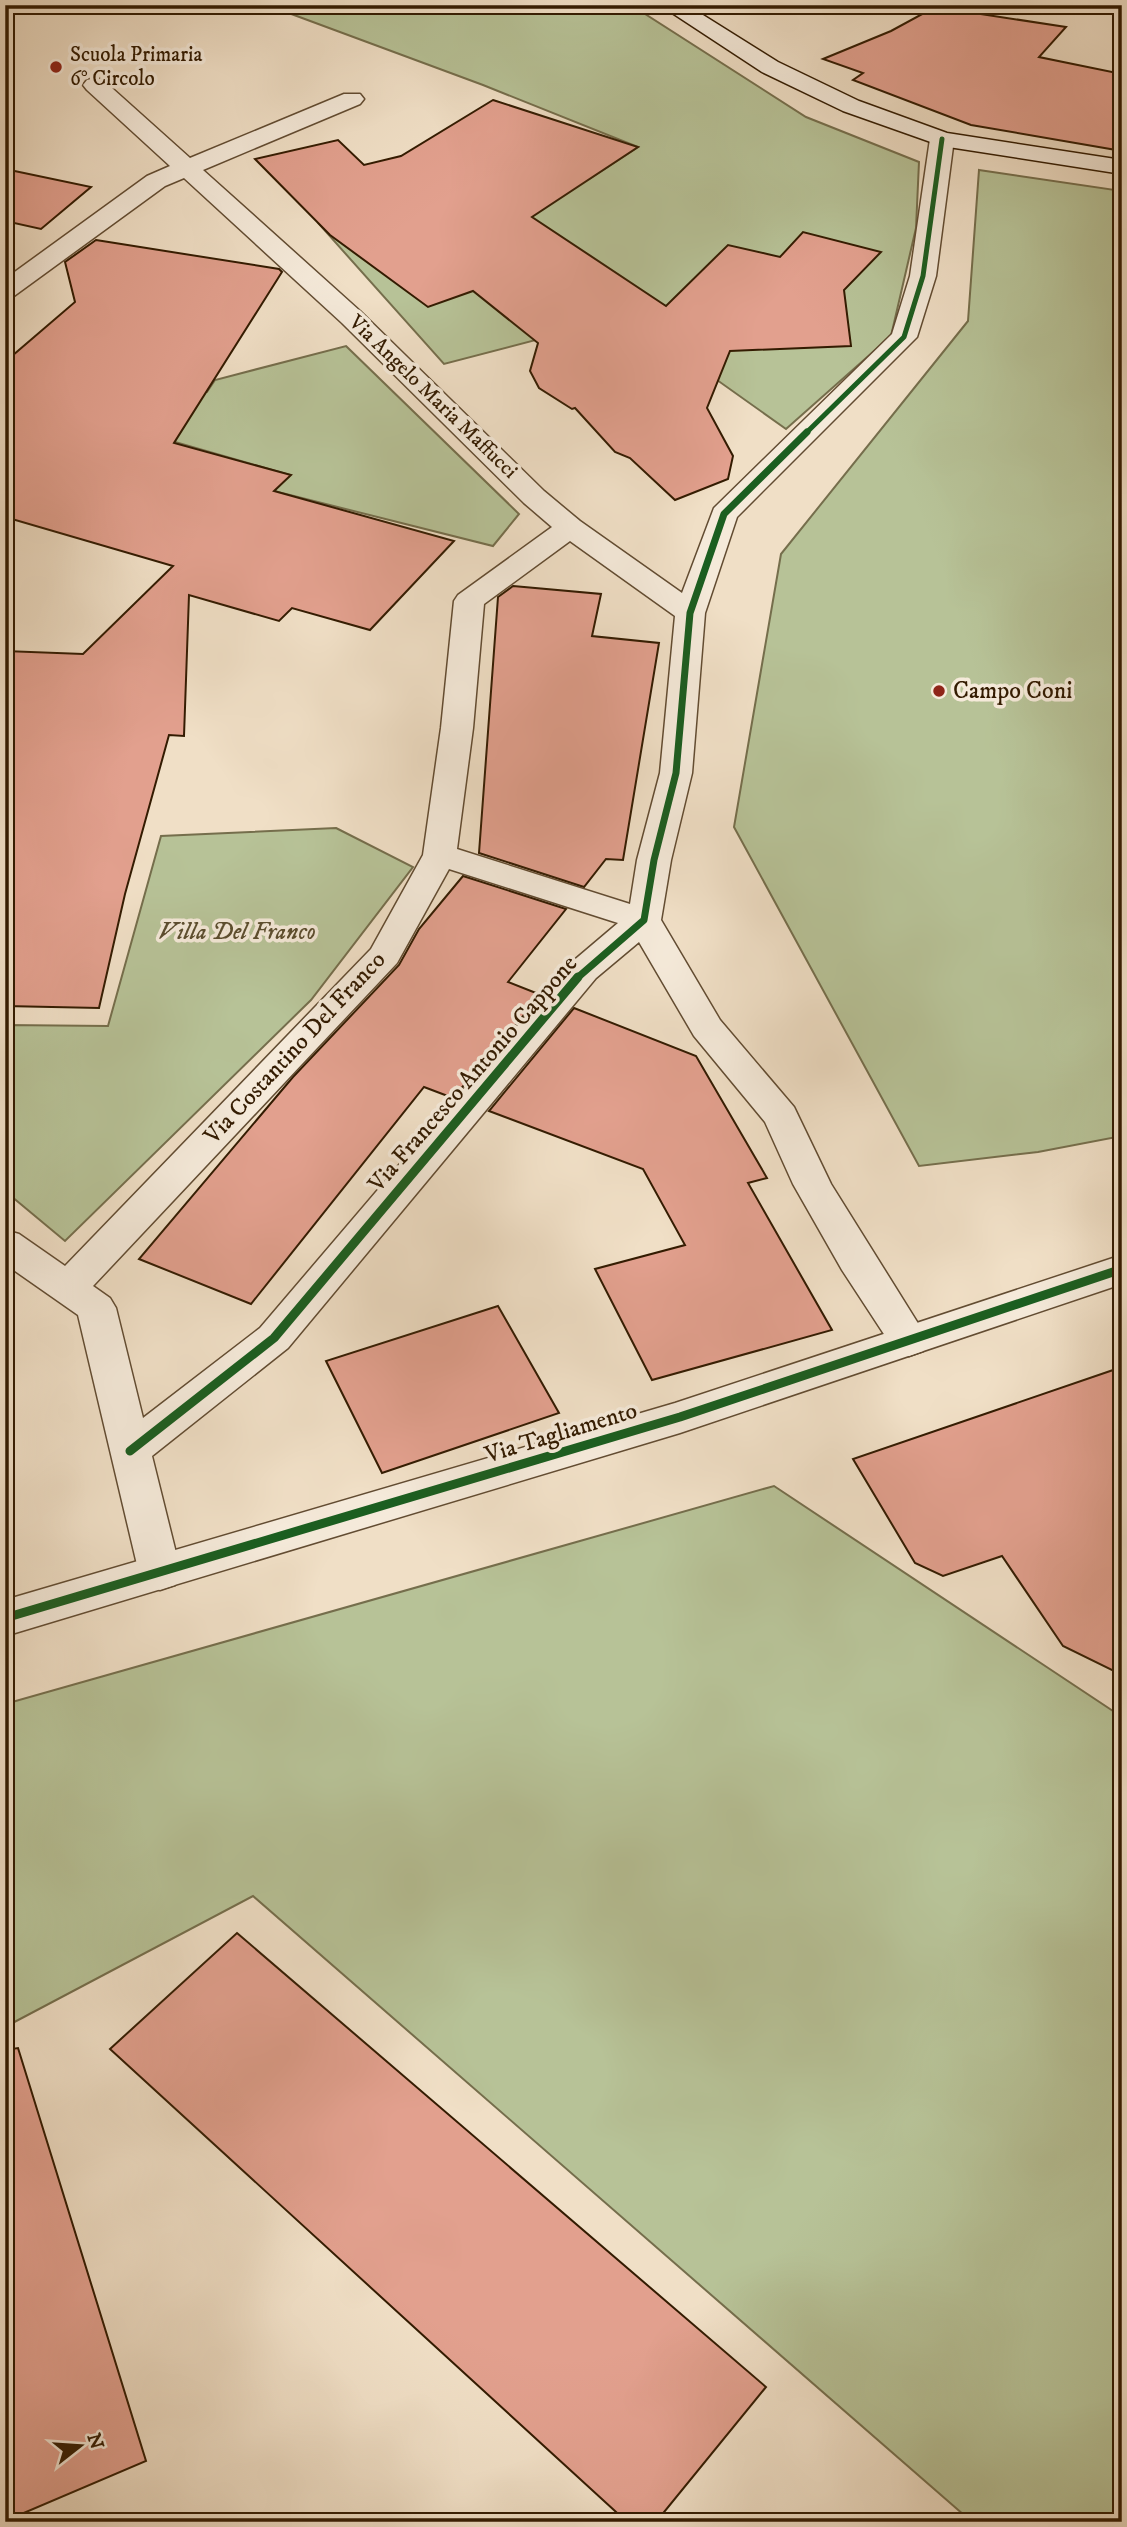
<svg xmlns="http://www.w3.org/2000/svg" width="1127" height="2527" font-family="'IM FELL DW Pica',serif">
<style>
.green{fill:#b7c297;stroke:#756e4c;stroke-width:2}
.building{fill:#e2a08e;stroke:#331b01;stroke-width:2}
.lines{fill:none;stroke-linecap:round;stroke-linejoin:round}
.minor-casing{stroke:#624c32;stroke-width:3}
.tertiary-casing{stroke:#624c32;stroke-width:3}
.secondary-casing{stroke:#331b01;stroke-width:3}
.minor{fill:#f5eada;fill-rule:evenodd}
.tertiary{fill:#f5eada;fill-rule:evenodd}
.secondary{fill:#f5eada;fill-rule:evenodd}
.cycleway-far2-casing{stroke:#f5eada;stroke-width:8}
.cycleway-far1-casing{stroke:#f5eada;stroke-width:10}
.cycleway-casing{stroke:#f5eada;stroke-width:13}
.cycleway-far2{stroke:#1b5e20;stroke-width:5}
.cycleway-far1{stroke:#1b5e20;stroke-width:7}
.cycleway{stroke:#1b5e20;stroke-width:9}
.poi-dot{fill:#8f2418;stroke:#f5eada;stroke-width:2.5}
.labels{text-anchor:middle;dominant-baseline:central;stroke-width:7;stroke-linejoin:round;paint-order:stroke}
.far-poi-label{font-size:21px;fill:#331b01;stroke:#f5eada;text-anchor:start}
.far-street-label{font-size:21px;fill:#331b01;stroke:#f5eada}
.poi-label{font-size:24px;fill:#331b01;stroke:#f5eada;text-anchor:start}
.park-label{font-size:24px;font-style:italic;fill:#5b4d2e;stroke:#f5eada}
.street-label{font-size:24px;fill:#331b01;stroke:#f5eada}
</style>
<rect width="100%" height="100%" fill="#f0dfc6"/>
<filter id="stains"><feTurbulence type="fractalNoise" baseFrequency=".00286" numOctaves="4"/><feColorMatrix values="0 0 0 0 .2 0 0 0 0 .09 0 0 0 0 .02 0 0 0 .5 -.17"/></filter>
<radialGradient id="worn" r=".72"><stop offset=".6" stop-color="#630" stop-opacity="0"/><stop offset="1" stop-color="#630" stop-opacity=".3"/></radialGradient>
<g class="green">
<polygon points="267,5 631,5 806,117 919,162 916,228 891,336 786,429 627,316 444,364 319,224 589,179 638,147 483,85"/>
<polygon points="979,170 1122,191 1122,1136 1038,1152 919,1166 734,827 781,554 968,321"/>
<polygon points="346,346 519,514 493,546 274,491 290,475 168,440 11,357 207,392 215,380"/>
<polygon points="336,828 413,867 311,1000 65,1241 5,1191 5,1025 108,1026 161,836"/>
<polygon points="774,1486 1122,1717 1122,2522 972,2522 253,1896 5,2027 5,1704"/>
</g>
<g class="building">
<polygon points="935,7 1066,27 1039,57 1122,74 1122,151 971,125 853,80 863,73 823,59 891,31"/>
<polygon points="493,100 638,147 532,217 666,306 728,245 780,257 803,232 881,252 844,290 851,346 730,351 707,408 733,456 728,479 675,500 630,458 615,452 575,408 572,409 539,388 530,371 538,343 473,291 428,307 330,235 255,159 338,140 364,165 401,156"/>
<polygon points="5,169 91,187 41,229 5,221"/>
<polygon points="96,240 279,269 282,272 174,443 291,475 274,491 454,541 370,630 292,608 279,621 189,595 184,736 169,735 125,894 99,1008 5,1006 5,651 83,654 173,566 5,517 5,362 75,302 65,262"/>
<polygon points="513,586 601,594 592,636 659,643 623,860 606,859 584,887 479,853 498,597"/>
<polygon points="463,876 566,909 508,982 541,995 453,1098 424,1087 251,1304 139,1259 293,1077 399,965 419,929"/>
<polygon points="574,1008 696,1056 767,1178 748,1183 832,1330 652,1380 595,1269 685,1245 643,1169 489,1111"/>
<polygon points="498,1306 559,1413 382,1473 326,1361"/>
<polygon points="1122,1367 1122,1675 1063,1646 1002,1556 943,1576 915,1563 853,1459"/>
<polygon points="237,1933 766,2387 656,2522 627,2522 110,2049"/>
<polygon points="18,2048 146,2461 5,2521 5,2050"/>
</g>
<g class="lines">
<defs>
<path id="minor" d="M95 78 103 80 190 158 344 94H360L364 99 360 104 203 170 360 311 544 491 580 521 682 593 714 508 892 334 910 276 930 139 934 134H950L954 139 936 276 917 337 737 517 705 613 692 773 671 860 661 920 720 1020 794 1107 831 1184 929 1341 923 1351 909 1356 895 1351 842 1270 793 1184 765 1122 694 1036 639 942 596 978 288 1348 152 1456 181 1573 175 1585 160 1590 145 1585 139 1573 78 1315 5 1264V1230L19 1234 65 1266 371 949 423 855 441 728 454 601 458 595 552 527 524 503 342 323 184 178 165 186 14 296 5 299V279L147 176 170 166 87 90 83 85 87 80ZM570 541 675 616 660 773 637 860 630 904 457 849 473 728 484 604ZM449 869 618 923 572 962 260 1328 143 1418 116 1308 110 1298 93 1286 397 963Z"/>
<polygon id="tertiary" points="1122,1255 1122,1284 680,1433 5,1636 5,1600 675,1403"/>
<polygon id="secondary" points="660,5 687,5 778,62 859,101 947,133 1122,160 1122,174 942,146 843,111 762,72"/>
</defs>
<use href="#minor" class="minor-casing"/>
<use href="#tertiary" class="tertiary-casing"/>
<use href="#secondary" class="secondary-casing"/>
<use href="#minor" class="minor"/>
<use href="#tertiary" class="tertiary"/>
<use href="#secondary" class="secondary"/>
<defs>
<polyline id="cycleway-far2" points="805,434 904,337 923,276 942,139"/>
<polyline id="cycleway-far1" points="576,979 644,920 654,860 676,773 690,613 724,514 807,432"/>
<g id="cycleway">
<polyline points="130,1451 274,1338 578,977"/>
<polyline points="5,1618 680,1417 1122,1269"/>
</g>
</defs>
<use href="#cycleway-far2" class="cycleway-far2-casing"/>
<use href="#cycleway-far1" class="cycleway-far1-casing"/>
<use href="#cycleway" class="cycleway-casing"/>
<use href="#cycleway-far2" class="cycleway-far2"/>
<use href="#cycleway-far1" class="cycleway-far1"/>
<use href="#cycleway" class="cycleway"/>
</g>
<g class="poi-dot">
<circle cx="56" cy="67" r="7"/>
<circle cx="939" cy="691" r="7"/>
</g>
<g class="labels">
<g class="far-poi-label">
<text x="70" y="55">Scuola Primaria<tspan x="70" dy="24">6° Circolo</tspan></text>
</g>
<g class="far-street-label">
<text transform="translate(433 397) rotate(44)">Via Angelo Maria Maffucci</text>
</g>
<g class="poi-label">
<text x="953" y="691">Campo Coni</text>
</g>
<g class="park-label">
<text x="237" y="932">Villa Del Franco</text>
</g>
<g class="street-label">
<text transform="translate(295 1048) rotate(-47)">Via Costantino Del Franco</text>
<text transform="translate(473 1074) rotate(-49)">Via Francesco Antonio Cappone</text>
<text transform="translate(561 1433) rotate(-17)">Via Tagliamento</text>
</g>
</g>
<rect width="1127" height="2527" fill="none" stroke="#f0dfc6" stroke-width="28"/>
<rect x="7" y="7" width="1113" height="2513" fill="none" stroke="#331b01" stroke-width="3.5"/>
<rect x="14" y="14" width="1099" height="2499" fill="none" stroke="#331b01" stroke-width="2"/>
<g transform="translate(80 2446) rotate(73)" stroke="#f5eada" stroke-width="5" paint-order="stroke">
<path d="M0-5L12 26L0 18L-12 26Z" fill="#331b01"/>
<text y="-10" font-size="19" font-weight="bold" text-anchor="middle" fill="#331b01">N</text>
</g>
<rect width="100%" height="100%" filter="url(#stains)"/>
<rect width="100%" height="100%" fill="url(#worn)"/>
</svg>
